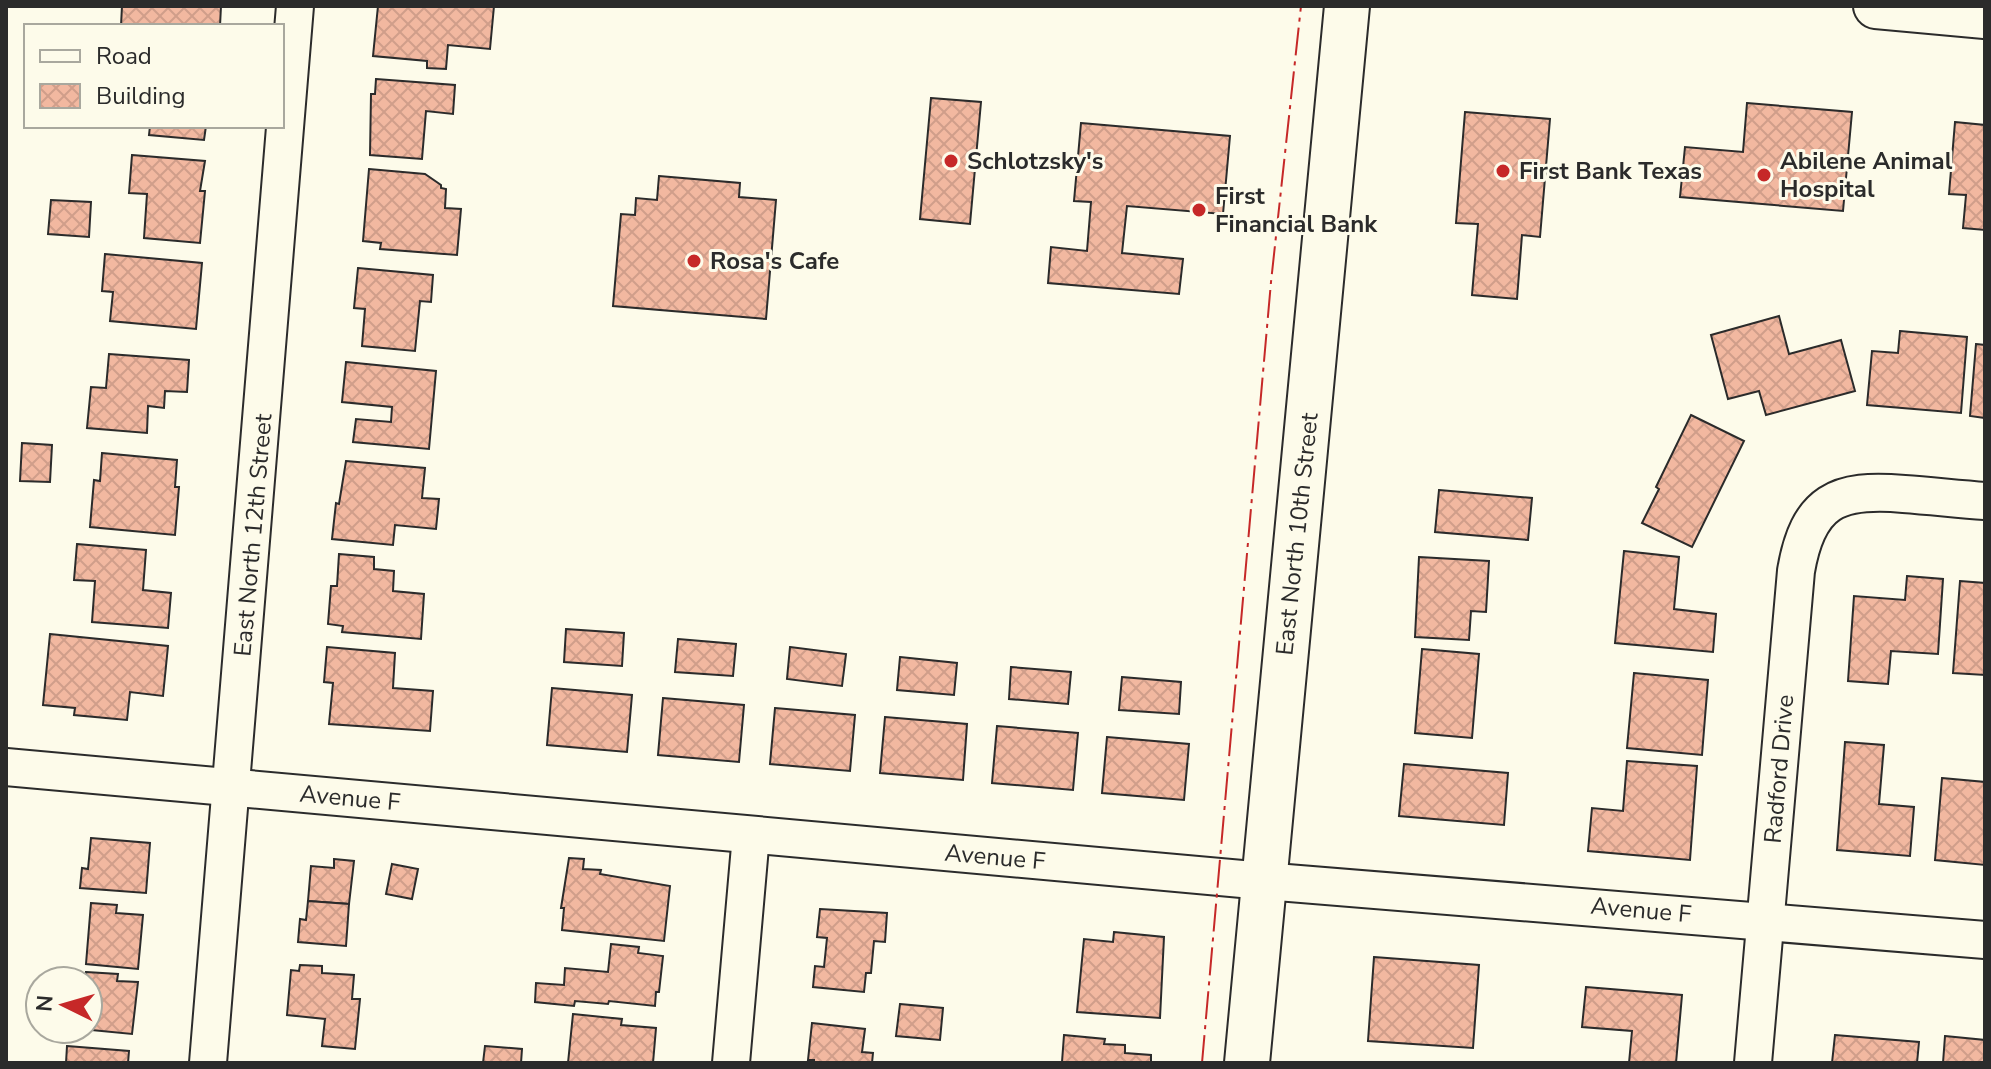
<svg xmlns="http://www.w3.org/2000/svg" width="1991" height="1069" font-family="'Nunito Sans',sans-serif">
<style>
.building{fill:url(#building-cross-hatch);stroke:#2b2b2b;stroke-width:2}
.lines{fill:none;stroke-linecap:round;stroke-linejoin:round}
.minor-casing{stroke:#2b2b2b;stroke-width:40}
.major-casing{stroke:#2b2b2b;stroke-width:48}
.minor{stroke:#fdfbea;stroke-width:36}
.major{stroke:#fdfbea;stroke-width:44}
.power{stroke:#c62828;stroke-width:2;stroke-dasharray:28 6 4 6;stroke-linecap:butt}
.poi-dot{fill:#c62828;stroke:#fdfbea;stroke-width:3}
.labels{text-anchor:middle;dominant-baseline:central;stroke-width:6;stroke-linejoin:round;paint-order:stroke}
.poi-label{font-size:24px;font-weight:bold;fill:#2b2b2b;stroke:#fdfbea;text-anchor:start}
.street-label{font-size:24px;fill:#2b2b2b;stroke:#fdfbea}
</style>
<defs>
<pattern id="building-cross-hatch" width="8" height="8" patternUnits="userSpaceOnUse" patternTransform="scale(2)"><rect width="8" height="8" fill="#f2b8a0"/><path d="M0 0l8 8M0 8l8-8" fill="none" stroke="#d09e8a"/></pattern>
</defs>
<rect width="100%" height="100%" fill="#fdfbea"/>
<g class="building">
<polygon points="122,6 221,6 220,26 121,26"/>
<polygon points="378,6 494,6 490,49 448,45 446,69 427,68 427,61 373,56"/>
<polygon points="376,79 455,85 453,114 426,111 422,159 370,155 371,94 375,94"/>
<polygon points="931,98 981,102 970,224 920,219"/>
<polygon points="1747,103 1852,112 1843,211 1680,197 1685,147 1743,152"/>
<polygon points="1465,112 1550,119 1540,237 1522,235 1517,299 1472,295 1478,224 1456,223"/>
<polygon points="1955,122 1985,125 1985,230 1963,228 1966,195 1949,194"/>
<polygon points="1081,123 1230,136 1223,214 1127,206 1122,253 1183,259 1179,294 1048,283 1051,247 1087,251 1091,202 1074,201"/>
<polygon points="150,126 206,126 204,140 149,135"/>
<polygon points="132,155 205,161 200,191 205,191 200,243 144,238 147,194 129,193"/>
<polygon points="369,169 425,174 441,185 441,188 446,189 445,208 461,209 457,255 380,249 381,243 363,241"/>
<polygon points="659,176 740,183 739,197 776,200 766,319 613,306 621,214 635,215 636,198 657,200"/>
<polygon points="51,200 91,202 89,237 48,234"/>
<polygon points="105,254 202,263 196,329 110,321 113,292 102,291"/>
<polygon points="358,268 433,275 431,302 420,301 415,351 362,346 365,309 354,308"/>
<polygon points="1779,316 1789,354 1841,340 1855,391 1766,415 1759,391 1728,399 1711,335"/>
<polygon points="1900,331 1967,337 1961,413 1867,405 1872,351 1898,353"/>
<polygon points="1976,344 1985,345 1985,418 1970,416"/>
<polygon points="109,354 189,360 187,392 165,391 164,408 148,406 147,433 87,428 91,387 106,388"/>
<polygon points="346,362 436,371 429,449 353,442 356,419 391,422 392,407 342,402"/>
<polygon points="1691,415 1744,441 1692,547 1642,523 1659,489 1656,487"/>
<polygon points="22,443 52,445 50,482 20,481"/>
<polygon points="102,453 177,460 175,487 179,487 175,535 90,527 94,480 100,481"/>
<polygon points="346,461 425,468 422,498 439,499 436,529 395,525 393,545 332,539 336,503 339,504"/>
<polygon points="1439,490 1532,498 1528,540 1435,532"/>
<polygon points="77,544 146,550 143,590 171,593 168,628 92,622 95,581 74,580"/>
<polygon points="1624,551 1679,557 1674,609 1716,614 1713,652 1615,643"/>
<polygon points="339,554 374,557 374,569 394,571 393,591 424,594 421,639 342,632 343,626 328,624 331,586 337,586"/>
<polygon points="1419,557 1489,561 1486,612 1471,611 1469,640 1415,637"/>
<polygon points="1907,576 1943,579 1938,654 1891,651 1888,684 1848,681 1854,596 1905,600"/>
<polygon points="1960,581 1985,583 1985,675 1953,673"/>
<polygon points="566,629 624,633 622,666 564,662"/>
<polygon points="50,634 168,646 163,696 130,692 127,720 74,715 75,708 43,705"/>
<polygon points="678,639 736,644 733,676 675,672"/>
<polygon points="327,647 395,653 393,688 433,691 430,731 329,724 333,683 324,682"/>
<polygon points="790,647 846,654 842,686 787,679"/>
<polygon points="1422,649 1479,654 1472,738 1415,733"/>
<polygon points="900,657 957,663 954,695 897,690"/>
<polygon points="1011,667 1071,672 1068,704 1009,699"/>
<polygon points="1634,673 1708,680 1702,755 1627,748"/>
<polygon points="1122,677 1181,682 1179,714 1119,710"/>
<polygon points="552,688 632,695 627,752 547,745"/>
<polygon points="663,698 744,705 739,762 658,755"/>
<polygon points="775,708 855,715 850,771 770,764"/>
<polygon points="885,717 967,724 963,780 880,773"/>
<polygon points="997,726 1078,733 1073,790 992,783"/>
<polygon points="1107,737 1189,744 1184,800 1102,793"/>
<polygon points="1845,742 1884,745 1879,804 1914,807 1910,856 1837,850"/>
<polygon points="1627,761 1697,766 1690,860 1588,851 1592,808 1623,811"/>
<polygon points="1404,764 1508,773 1504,825 1399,816"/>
<polygon points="1942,778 1985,782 1985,865 1935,860"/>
<polygon points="91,838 150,843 146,893 80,888 82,868 88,869"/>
<polygon points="569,858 584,859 583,869 601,870 600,874 670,886 664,941 562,930 564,908 561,908"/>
<polygon points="334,859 354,861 349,904 308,901 311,866 334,868"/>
<polygon points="392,864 418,869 412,899 386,894"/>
<polygon points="308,901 349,904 346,946 298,942 300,919 306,920"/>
<polygon points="91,903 117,905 116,913 143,915 138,969 86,964"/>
<polygon points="820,909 887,913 885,942 874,941 871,973 866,973 864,992 813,987 815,966 824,967 827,938 817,937"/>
<polygon points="1114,932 1164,937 1160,1018 1077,1012 1084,939 1113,942"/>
<polygon points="611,944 639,947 638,953 663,956 659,992 656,992 655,1006 609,1001 608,1004 575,1001 574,1006 535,1002 536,983 564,985 565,968 608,972"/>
<polygon points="1374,957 1479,965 1473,1048 1368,1041"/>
<polygon points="300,965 322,966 322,973 354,975 352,999 360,999 355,1049 322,1046 325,1019 287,1015 291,970 299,971"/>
<polygon points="86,972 118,974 117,981 138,982 132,1034 81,1029 88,1029"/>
<polygon points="1586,987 1682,995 1676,1063 1629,1063 1632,1031 1582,1027"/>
<polygon points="900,1004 943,1008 940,1040 896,1036"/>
<polygon points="573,1014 622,1019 621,1025 656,1028 653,1063 568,1063"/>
<polygon points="812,1023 865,1029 862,1052 873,1053 872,1063 814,1063 814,1060 808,1060"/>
<polygon points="1064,1035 1105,1039 1104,1044 1125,1045 1125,1053 1151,1055 1151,1063 1062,1062"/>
<polygon points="1835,1035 1919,1042 1917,1063 1832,1063"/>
<polygon points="1945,1036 1985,1040 1985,1063 1943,1063"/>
<polygon points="67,1046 129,1051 128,1063 66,1063"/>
<polygon points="485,1046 522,1049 521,1063 483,1063"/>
</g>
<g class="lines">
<defs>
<g id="minor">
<polyline points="6,767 1264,881 1985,940"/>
<polyline points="208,1063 295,6"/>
<polyline points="731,1063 751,835"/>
<path d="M1753 1063 1796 571C1808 501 1837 488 1904 494 1931 496 1958 499 1985 501"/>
</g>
<g id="major">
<polyline points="1876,6 1985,16"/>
<polyline points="1247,1063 1347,6"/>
</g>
</defs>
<use href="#minor" class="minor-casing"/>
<use href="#major" class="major-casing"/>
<use href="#minor" class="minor"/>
<use href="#major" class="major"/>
<polyline class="power" points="1202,1063 1271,282 1301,6"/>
</g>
<g class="poi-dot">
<circle cx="951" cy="161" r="8"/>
<circle cx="1503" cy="171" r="8"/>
<circle cx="1764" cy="175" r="8"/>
<circle cx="1199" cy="210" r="8"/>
<circle cx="694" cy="261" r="8"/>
</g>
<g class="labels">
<g class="poi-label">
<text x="967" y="161">Schlotzsky's</text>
<text x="1780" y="161">Abilene Animal<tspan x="1780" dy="28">Hospital</tspan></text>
<text x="1519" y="171">First Bank Texas</text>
<text x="1215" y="196">First<tspan x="1215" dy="28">Financial Bank</tspan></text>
<text x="710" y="261">Rosa's Cafe</text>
</g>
<g class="street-label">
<text transform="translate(1297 534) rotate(-84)">East North 10th Street</text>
<text transform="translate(253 535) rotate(-85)">East North 12th Street</text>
<text transform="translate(1779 769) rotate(-85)">Radford Drive</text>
<text transform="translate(350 798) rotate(5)">Avenue F</text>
<text transform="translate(995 857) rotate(5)">Avenue F</text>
<text transform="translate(1641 910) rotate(5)">Avenue F</text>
</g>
</g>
<rect width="1991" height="1069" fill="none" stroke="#2b2b2b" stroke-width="16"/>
<rect x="24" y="24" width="260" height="104" fill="#fdfbea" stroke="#a9a89e" stroke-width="2"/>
<rect x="40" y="50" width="40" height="12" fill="#fdfbea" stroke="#a9a89e" stroke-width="2"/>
<text x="96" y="64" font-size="24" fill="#2b2b2b">Road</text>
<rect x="40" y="84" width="40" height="24" fill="url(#building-cross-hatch)" stroke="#a9a89e" stroke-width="2"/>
<text x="96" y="104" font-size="24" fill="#2b2b2b">Building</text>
<g transform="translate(64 1005) rotate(275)"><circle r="38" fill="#fdfbea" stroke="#a9a89e" stroke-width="2"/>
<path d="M0-6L14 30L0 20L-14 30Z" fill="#c62828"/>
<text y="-12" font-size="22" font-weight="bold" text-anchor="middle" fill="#2b2b2b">N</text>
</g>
</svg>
